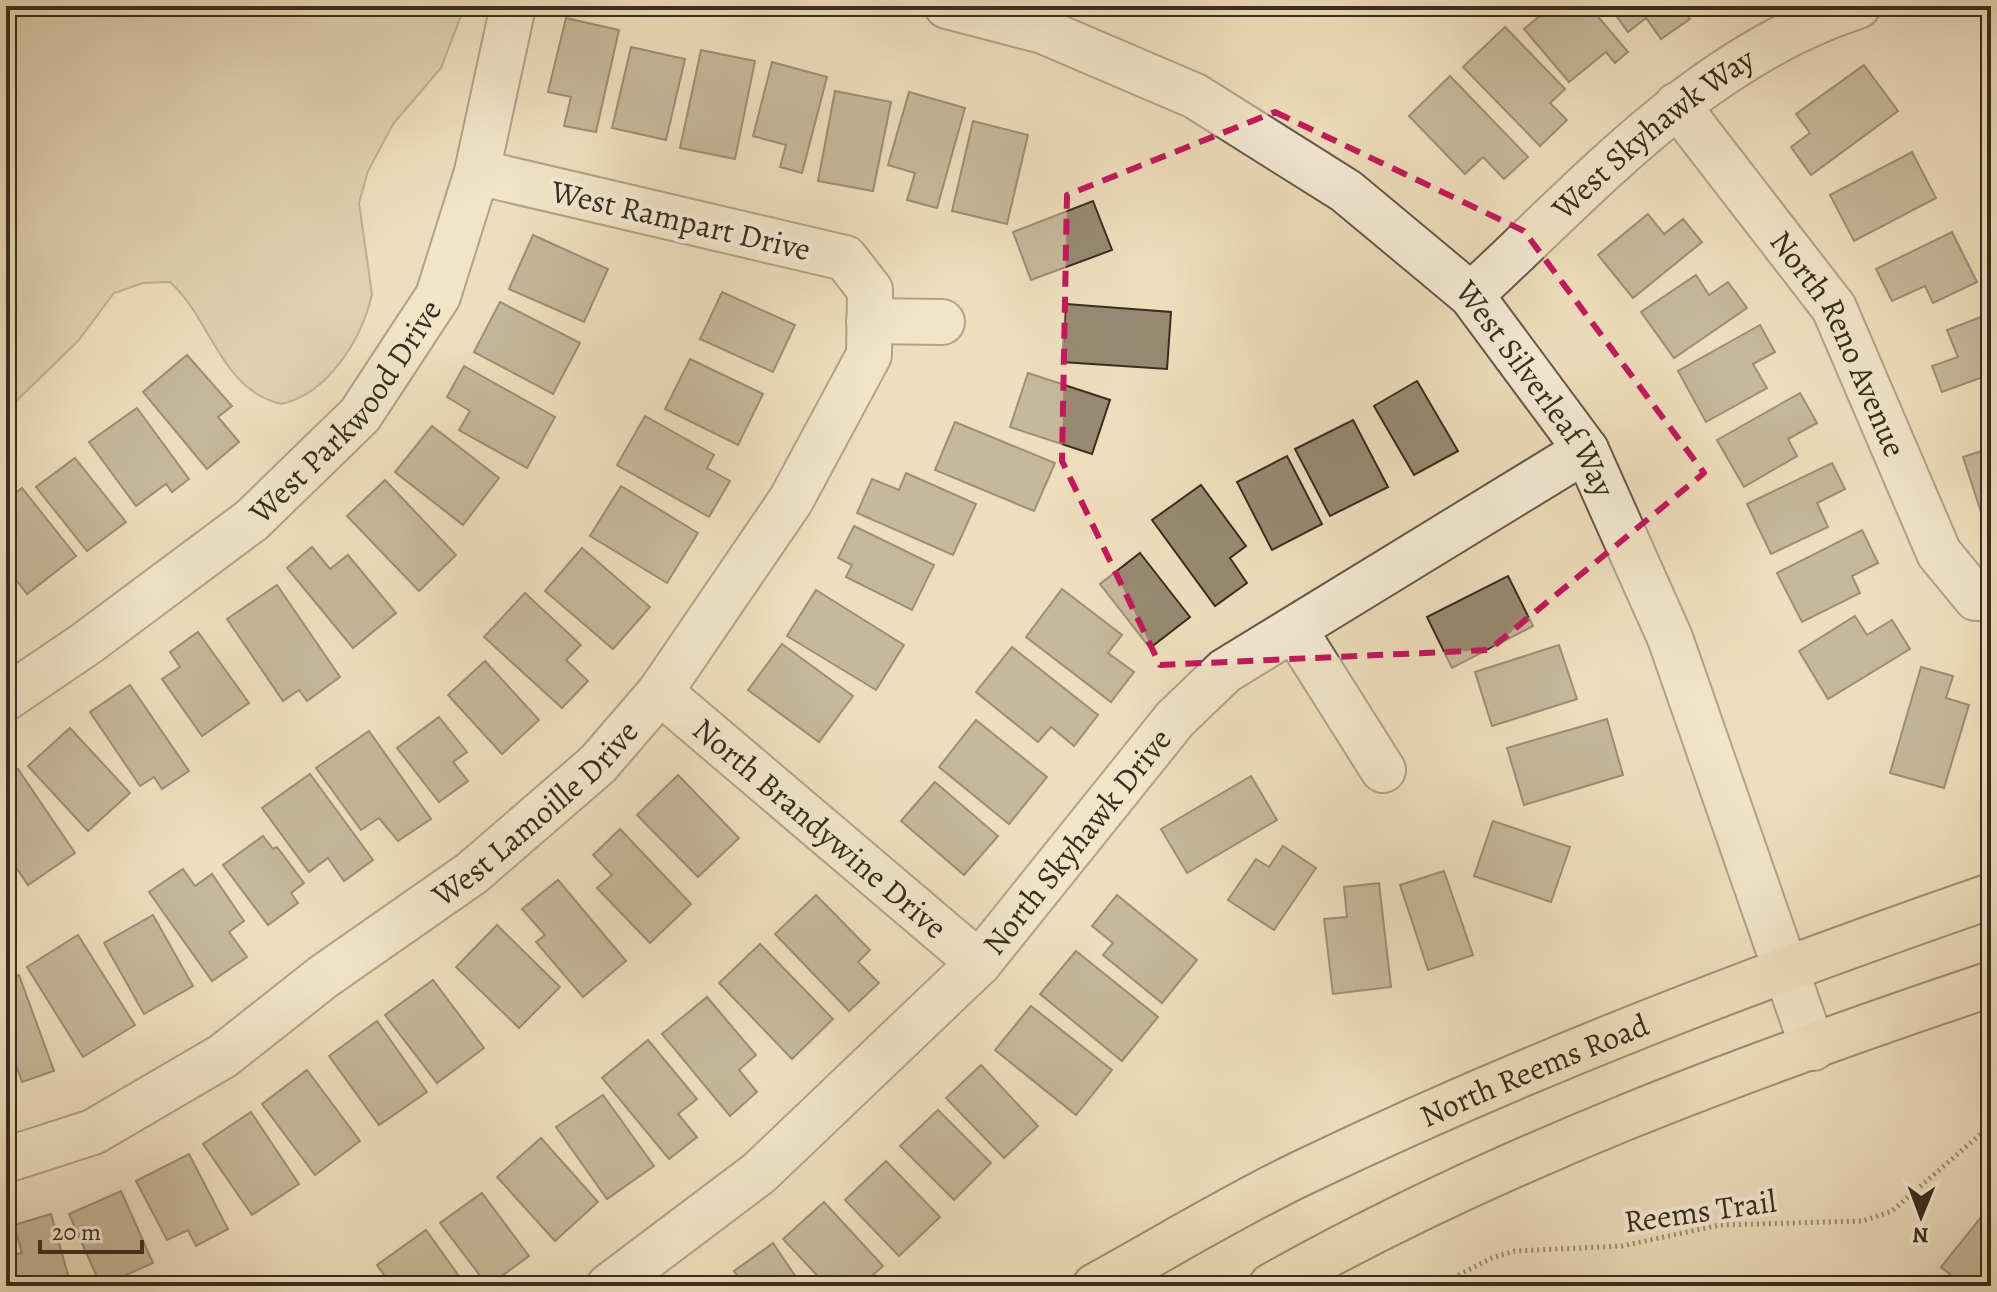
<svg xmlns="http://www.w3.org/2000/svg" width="1997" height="1292" font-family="Alegreya,serif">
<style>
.green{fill:#d0c0a3;stroke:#857661;stroke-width:2}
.building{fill:#988972;stroke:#3a2d1f;stroke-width:2}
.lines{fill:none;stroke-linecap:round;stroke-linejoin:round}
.minor-casing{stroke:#675947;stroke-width:48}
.major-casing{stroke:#3a2d1f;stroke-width:48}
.path{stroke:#3a2d1f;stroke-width:5;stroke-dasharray:2 4;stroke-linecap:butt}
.minor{stroke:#f5ead5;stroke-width:44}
.major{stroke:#efdebe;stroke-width:44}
.marked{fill:none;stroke:#c2185b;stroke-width:6;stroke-dasharray:16 10;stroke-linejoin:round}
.labels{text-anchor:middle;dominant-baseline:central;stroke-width:8;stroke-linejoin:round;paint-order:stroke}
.street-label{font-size:32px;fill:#3a2d1f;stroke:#f5ead5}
</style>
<rect width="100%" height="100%" fill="#efdebe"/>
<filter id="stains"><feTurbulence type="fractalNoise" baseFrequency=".0025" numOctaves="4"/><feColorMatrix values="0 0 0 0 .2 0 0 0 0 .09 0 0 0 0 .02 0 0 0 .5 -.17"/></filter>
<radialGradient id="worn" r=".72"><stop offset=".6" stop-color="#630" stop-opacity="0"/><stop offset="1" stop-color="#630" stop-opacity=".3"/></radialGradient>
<path class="green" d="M6 6H461L462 13 441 68 393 124 368 171 359 203 372 294C362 339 328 394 281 404 220 389 212 320 170 282L143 283 114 293 78 341 6 411Z"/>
<g class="building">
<polygon points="1552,6 1589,6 1628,52 1615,63 1606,52 1569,82 1524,29"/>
<polygon points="1609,6 1680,6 1690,19 1661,39 1646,18 1628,32"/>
<polygon points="566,18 619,30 596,132 564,126 571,97 548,92"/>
<polygon points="1505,27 1565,89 1550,103 1567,120 1540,146 1463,67"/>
<polygon points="631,47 685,59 666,140 612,128"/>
<polygon points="701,50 755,61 735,159 680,148"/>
<polygon points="772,62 827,77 802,173 780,167 786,145 753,136"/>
<polygon points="1864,65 1898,111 1811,175 1791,147 1810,133 1796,114"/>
<polygon points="1450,76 1528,157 1504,179 1483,157 1465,174 1409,116"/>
<polygon points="835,91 891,102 873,191 818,181"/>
<polygon points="909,92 965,108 937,208 907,200 915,173 888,165"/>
<polygon points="973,121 1028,135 1007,224 952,211"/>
<polygon points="1912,152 1936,198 1854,241 1830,195"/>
<polygon points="1093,201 1112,250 1031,280 1013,232"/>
<polygon points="1648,214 1664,234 1683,219 1702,242 1633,298 1598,255"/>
<polygon points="1952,232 1977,282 1933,303 1925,286 1892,301 1876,269"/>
<polygon points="533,235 608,269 584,322 509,289"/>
<polygon points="1696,275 1709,295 1728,282 1747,308 1674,358 1641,312"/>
<polygon points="722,292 795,325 773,372 700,339"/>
<polygon points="500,302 580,343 553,394 474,352"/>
<polygon points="1066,304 1171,312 1167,369 1062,362"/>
<polygon points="1991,313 1991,374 1942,392 1932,366 1958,357 1947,330"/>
<polygon points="1760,325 1775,352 1753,364 1767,388 1706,422 1678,371"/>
<polygon points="187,355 232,406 218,417 239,442 207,469 143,392"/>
<polygon points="690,359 763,394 738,445 665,409"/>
<polygon points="464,366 555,417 527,468 459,430 470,411 447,397"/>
<polygon points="1028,373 1110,400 1092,454 1010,427"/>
<polygon points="1417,381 1458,451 1414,475 1374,406"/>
<polygon points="1800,393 1817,423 1788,439 1797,456 1744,487 1717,440"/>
<polygon points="137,408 189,479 172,492 166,484 136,506 89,442"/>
<polygon points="645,416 714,455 707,468 730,481 709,517 617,465"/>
<polygon points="1353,420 1388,487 1330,516 1295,449"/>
<polygon points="955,422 1055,463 1034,511 935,470"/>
<polygon points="432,426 499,478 463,525 395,472"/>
<polygon points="1991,448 1991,516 1983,518 1963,457"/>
<polygon points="1287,456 1322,524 1272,550 1237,482"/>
<polygon points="75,458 126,522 87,551 36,487"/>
<polygon points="1832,463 1845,489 1817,503 1828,527 1771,554 1747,504"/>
<polygon points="906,473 976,504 953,555 857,513 872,479 899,490"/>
<polygon points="385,480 456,555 419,591 347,516"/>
<polygon points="1201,485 1246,546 1230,558 1247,583 1215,606 1152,520"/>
<polygon points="621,486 698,533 667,583 590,536"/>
<polygon points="22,488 76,556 27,594 6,567 6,500"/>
<polygon points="854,526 934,565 912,610 846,577 852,565 838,558"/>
<polygon points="1862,530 1878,563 1852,576 1860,593 1802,622 1777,573"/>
<polygon points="312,547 330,569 348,555 396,613 353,648 287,568"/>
<polygon points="582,548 650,607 613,649 545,591"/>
<polygon points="1140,553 1190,617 1150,648 1100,584"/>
<polygon points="1508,576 1533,626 1452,668 1427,617"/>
<polygon points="277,585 340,677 307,701 299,690 283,701 227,619"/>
<polygon points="1062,589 1122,635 1108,653 1134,672 1111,702 1026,637"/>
<polygon points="816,590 904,645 876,690 787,636"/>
<polygon points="525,593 581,645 566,660 588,681 562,708 484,637"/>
<polygon points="1855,616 1867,635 1892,620 1910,649 1828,699 1799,651"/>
<polygon points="198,632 249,703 202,736 162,679 180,667 170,652"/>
<polygon points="782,644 853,696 819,742 748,690"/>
<polygon points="1559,645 1577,699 1492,726 1475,672"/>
<polygon points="1012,647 1098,715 1074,746 1051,727 1038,742 976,692"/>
<polygon points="485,661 539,720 502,754 448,695"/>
<polygon points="1921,667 1953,676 1946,698 1969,705 1944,788 1890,773"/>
<polygon points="130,685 189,771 162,789 154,777 140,786 90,712"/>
<polygon points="439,717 467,752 453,762 468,781 439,802 397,748"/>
<polygon points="1607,719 1623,775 1524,805 1507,748"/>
<polygon points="976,720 1047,777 1009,824 939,767"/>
<polygon points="1991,723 1991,769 1990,769 1983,724"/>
<polygon points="70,728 130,793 88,831 28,766"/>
<polygon points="369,731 431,819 398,841 379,818 361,830 316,768"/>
<polygon points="18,769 75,853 28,885 6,853 6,777"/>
<polygon points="310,774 373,860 344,881 328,858 309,872 262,808"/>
<polygon points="678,775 739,838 698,877 637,815"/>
<polygon points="1251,776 1277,820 1187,873 1161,829"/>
<polygon points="935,782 998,836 964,875 901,821"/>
<polygon points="1493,821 1570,847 1551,902 1474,876"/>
<polygon points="620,829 691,904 650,943 597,888 612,875 593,855"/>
<polygon points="263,836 273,849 277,847 304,883 291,893 298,903 268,925 223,865"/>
<polygon points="1283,846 1316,868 1274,930 1228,900 1256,859 1269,867"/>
<polygon points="183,869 195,886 212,874 244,921 229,932 247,957 212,981 149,892"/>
<polygon points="1444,871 1473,955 1428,970 1400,885"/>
<polygon points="558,880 626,961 583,997 536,942 545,935 522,909"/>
<polygon points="1379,883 1391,987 1333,994 1324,919 1347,917 1344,887"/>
<polygon points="816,895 870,950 858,962 879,983 849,1011 775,934"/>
<polygon points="1117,895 1197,960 1162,1003 1103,955 1113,943 1092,926"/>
<polygon points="153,915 193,986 144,1014 104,943"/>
<polygon points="497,925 560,987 519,1028 456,967"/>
<polygon points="78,935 135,1025 83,1057 27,967"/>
<polygon points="760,944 833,1019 792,1059 719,983"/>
<polygon points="1076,951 1158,1017 1122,1061 1040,994"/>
<polygon points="19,975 54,1071 22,1082 13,1057 6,1059 6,980"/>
<polygon points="433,980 484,1048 437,1083 385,1015"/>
<polygon points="707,997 756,1055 739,1070 757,1092 730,1116 662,1034"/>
<polygon points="1031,1006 1112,1070 1076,1115 995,1050"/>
<polygon points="377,1021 427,1092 379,1125 329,1056"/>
<polygon points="648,1040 697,1099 678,1114 697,1137 669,1159 602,1078"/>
<polygon points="981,1065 1038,1126 1004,1158 946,1098"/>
<polygon points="307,1070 360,1141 315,1175 262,1104"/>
<polygon points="603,1095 654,1166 607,1199 556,1127"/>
<polygon points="938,1110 991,1163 954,1200 900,1146"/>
<polygon points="251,1112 299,1184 252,1215 203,1144"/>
<polygon points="541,1138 598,1202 555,1241 497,1177"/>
<polygon points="189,1154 228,1229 196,1246 188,1230 167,1240 136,1181"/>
<polygon points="886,1161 940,1217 899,1256 845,1200"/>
<polygon points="121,1191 153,1263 101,1286 69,1214"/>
<polygon points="482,1193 529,1256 488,1286 440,1223"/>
<polygon points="824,1202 883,1266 861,1286 827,1286 783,1239"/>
<polygon points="1990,1206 1991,1286 1964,1286 1941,1267"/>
<polygon points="51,1214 71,1286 16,1286 7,1256 22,1253 14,1225"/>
<polygon points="426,1230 466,1286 392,1286 377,1265"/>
<polygon points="773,1243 802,1286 744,1286 734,1271"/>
<rect x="1750" y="1280" width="68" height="6"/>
</g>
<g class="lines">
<defs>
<g id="minor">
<path id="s1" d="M947 6 1043 31 1195 96 1346 191 1471 295 1586 450 1670 638 1813 1048"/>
<path id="s2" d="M1677 105 1834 308 1939 553 1976 598 1991 597"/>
<path id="s3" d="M1471 295C1588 187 1702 56 1858 6"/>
<polyline points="869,321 942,322"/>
<polyline points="1294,629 1383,770"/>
<path id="s4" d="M660 692 979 963"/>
<path id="s5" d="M6 698 87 643 252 520 360 415 438 296 477 172 513 6"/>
<path id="s6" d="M6 1160 93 1132 223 1056 323 977 472 873 598 764 660 692 791 500 869 355 870 290 845 258 477 172"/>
<path id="s7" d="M609 1286 759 1173 979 963 1175 719 1225 671 1586 450"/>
</g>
<g id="major">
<path id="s8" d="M1095 1286C1163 1249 1231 1207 1302 1173 1525 1066 1757 977 1991 896"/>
<path d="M1271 1286C1499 1158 1744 1067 1991 984"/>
</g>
</defs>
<use href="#minor" class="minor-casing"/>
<use href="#major" class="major-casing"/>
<polyline class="path" points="1437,1286 1492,1258 1515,1251 1622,1246 1720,1225 1863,1221 1892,1211 1991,1125"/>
<use href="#minor" class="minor"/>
<use href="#major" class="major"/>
</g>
<path d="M0 0H1997V1292H0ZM1275 112 1524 231 1704 473 1489 650 1160 665 1062 461 1067 195Z" fill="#efdebe" fill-opacity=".55" fill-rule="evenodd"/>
<path class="marked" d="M1275 112 1524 231 1704 473 1489 650 1160 665 1062 461 1067 195Z"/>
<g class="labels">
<g class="street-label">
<text stroke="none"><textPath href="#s3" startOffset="244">West Skyhawk Way</textPath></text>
<text transform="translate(681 220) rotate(13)">West Rampart Drive</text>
<text stroke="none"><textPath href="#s2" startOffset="290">North Reno Avenue</textPath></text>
<text stroke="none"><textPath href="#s1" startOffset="720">West Silverleaf Way</textPath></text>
<text stroke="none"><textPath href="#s5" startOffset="448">West Parkwood Drive</textPath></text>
<text stroke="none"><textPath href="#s6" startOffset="638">West Lamoille Drive</textPath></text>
<text stroke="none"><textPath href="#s4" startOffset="210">North Brandywine Drive</textPath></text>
<text stroke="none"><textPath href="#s7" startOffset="648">North Skyhawk Drive</textPath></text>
<text stroke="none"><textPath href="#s8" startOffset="490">North Reems Road</textPath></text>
<text transform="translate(1700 1211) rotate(-8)">Reems Trail</text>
</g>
</g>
<rect width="1997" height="1292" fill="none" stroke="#efdebe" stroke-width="32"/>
<rect x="8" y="8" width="1981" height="1276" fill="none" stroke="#3a2d1f" stroke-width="4"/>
<rect x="16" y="16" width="1965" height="1260" fill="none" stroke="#3a2d1f" stroke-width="2"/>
<g transform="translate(1921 1216) rotate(181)" stroke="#f5ead5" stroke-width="6" paint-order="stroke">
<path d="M0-6L14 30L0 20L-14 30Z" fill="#3a2d1f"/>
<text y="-12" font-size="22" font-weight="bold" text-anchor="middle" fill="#3a2d1f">N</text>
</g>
<path d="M40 1240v12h102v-12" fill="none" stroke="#3a2d1f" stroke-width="4"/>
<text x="52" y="1240" font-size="24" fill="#3a2d1f" stroke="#f5ead5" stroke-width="6" paint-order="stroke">20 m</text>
<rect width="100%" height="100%" filter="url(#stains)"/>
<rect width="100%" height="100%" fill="url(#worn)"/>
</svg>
